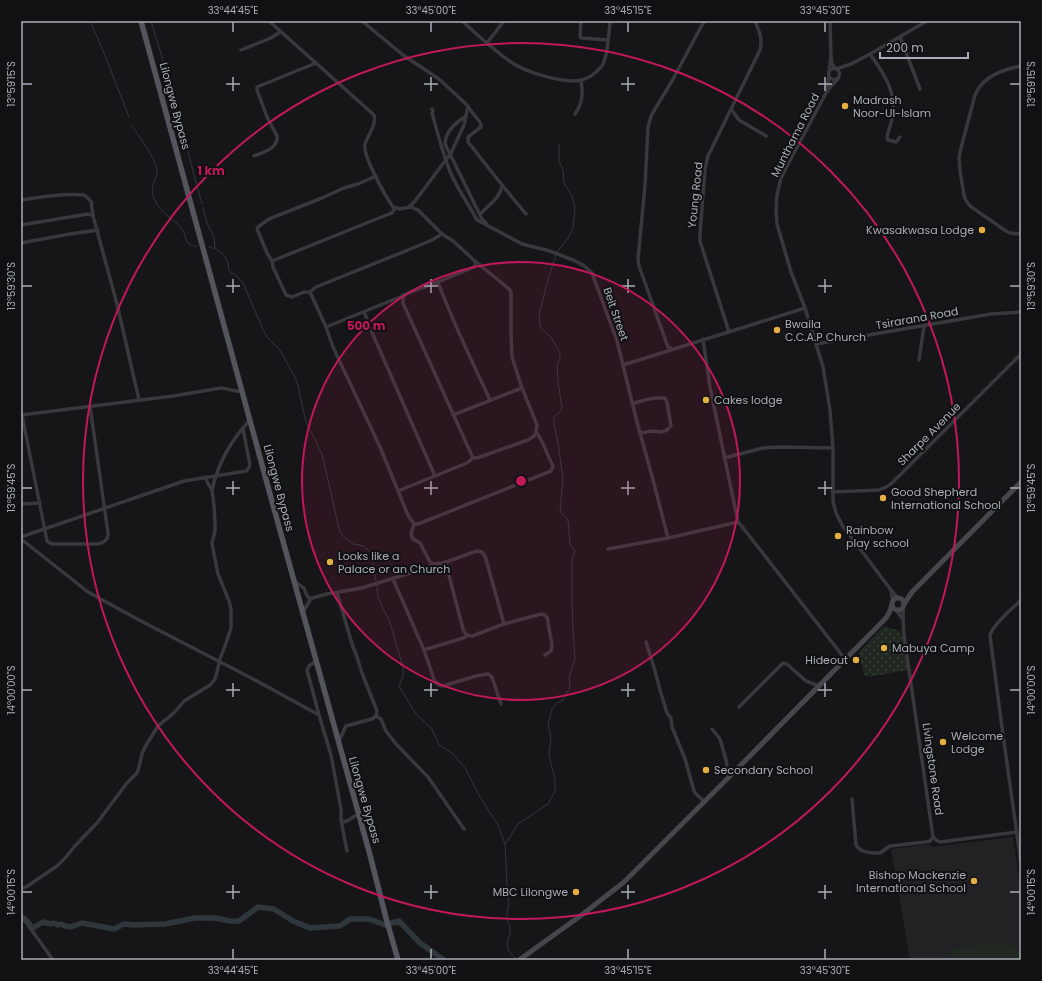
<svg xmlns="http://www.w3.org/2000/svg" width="1042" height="981" font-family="Poppins,sans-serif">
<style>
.built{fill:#222225}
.green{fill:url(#green-dots)}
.pitch{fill:#212822}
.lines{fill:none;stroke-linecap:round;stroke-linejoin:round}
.stream{stroke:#2f373d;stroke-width:1}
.river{stroke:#2f373d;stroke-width:5.5}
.minor{stroke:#38383d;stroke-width:3.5}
.secondary{stroke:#46474d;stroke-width:5}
.primary{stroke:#54555c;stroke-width:5.5}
.ticks{fill:none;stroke:#a9adb7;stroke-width:1.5}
.ring{fill:none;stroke:#c2185b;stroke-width:2}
.poi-dot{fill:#e6af41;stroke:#111113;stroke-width:1.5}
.labels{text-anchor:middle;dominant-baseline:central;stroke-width:4;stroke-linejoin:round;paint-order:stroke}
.poi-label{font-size:11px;fill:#a9adb7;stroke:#111113;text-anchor:start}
.street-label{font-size:11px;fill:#a9adb7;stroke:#111113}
.centre{fill:#c2185b;stroke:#111113;stroke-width:2}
.ring-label{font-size:12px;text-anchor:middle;font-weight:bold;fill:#c2185b;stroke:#111113;stroke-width:4;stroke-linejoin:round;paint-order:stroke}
.neatline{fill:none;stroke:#a9adb7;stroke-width:1.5}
.ticks-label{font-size:10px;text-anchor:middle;fill:#a9adb7}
</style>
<defs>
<pattern id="green-dots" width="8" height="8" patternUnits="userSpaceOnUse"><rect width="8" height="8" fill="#212822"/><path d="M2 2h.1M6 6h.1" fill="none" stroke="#3e4440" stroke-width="1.8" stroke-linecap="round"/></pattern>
</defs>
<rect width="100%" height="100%" fill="#161618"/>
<polygon class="built" points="1013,837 1021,894 1021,960 910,960 891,849 930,844 931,847"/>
<polygon class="green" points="884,626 899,631 902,635 908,670 868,677 864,675 859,652"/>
<path class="pitch" d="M1006 945C1011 945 1019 948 1021 953 1021 954 1021 959 1021 960H947C950 955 953 951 958 948 966 945 996 944 1006 945Z"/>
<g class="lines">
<g class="stream">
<polyline points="90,21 102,48 129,117"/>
<polyline points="151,21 166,70 202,204"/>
<path d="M131 125C138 134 159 163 157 174 157 175 156 178 155 179 152 187 151 193 155 200 161 215 174 218 182 229 185 233 185 240 188 243 191 246 194 246 197 246"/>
<polyline points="203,207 207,223 214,237 215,248"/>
<path d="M209 247C217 249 224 252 227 261 229 264 228 268 229 271L239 278 244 285 263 330 268 338 279 349 293 373 298 385 303 410 307 424 322 454 331 493 338 525 341 534 346 539 353 544 364 546 372 554 373 560V566L376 581"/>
<polyline points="557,252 569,237 573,227 575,208 572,196 564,183 563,170 559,161 559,144"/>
<polyline points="377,585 378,597 390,623 403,667 403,676 399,686 416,714 432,729 439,745 453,754 465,768 480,797 498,825 505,844 506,862 507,891 509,904 507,914 507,920 510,926 510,933 507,944 508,950 515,958"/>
<polyline points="505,844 518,824 548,804 555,791 555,780 549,755 551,737 548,725 552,709 557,703 563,700 567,693 570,687 569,678 575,659 573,632 572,599 572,559 575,551 570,544 568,520 560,511 563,479 558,443 554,424 554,418 556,415 559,413 562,408 558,382 557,365 560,358 560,353 551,337 540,327 539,315 548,279 556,255"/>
</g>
<polyline class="river" points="24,918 33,928 43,922 51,924 54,923 58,925 61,924 65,926 70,927 82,923 114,929 124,924 134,925 165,924 195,918 215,918 230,921 239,921 258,907 274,909 293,921 310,928 340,926 350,919 369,919 385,925 399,921 420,943 444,960"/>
<g class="minor">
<path d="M269 21 374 115C377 124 368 135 365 144 362 155 386 197 393 207L400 209 411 207 418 210 442 234 453 241 475 261V265L474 267 438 282 408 293 400 297 326 327"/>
<polyline points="362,21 403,55 439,79 468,106 464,125 451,153 415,201 409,207"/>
<path d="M462 21C479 36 495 52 514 64 529 73 565 84 582 80 589 78 597 72 602 66 608 57 609 32 610 21"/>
<polyline points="581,21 580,37 581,38 608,40"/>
<polyline points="900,37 920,89"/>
<polyline points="487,43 504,21"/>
<polyline points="241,50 271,38 280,32"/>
<path d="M870 54C883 72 896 91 893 114 892 122 888 130 887 138L888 140 896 142 900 137"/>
<polyline points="831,56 832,64 836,69 851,64 870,54 927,21"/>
<path d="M1021 66C1002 70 983 76 975 95L961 148 959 157 960 171 964 195 965 199 970 206 1006 231 1010 233 1021 234"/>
<circle cx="834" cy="74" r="5.5"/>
<polyline points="829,72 831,56 830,21"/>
<polyline points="838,79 831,86 826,93 787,166 781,178 777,195 776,210 777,224 791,272 805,308 823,367 830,410 833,448 833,501 836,513 842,525 891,590 896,596 899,598"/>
<polyline points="827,90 829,76"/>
<path d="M468 107 480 122 481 125V127L468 137V142L502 185C501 197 488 206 480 214"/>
<path d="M432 109 433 111 432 113C438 134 443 156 452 176 459 191 469 205 477 220L479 221 522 244 550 251 573 260 583 265 588 269 592 273 617 341 637 422 653 480 668 538 738 522"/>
<polyline points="731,109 739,120 766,136"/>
<path d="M575 114C583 102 583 94 581 80"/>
<path d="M466 116C456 123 445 131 445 144L482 219 487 224"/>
<path d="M254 156C263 152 278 149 277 136L267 117 257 90V87L316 63"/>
<polyline points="376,176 358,184 344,188 322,198 269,219 258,227 257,229 267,253 272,261 273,267 286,295 292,297 304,292 310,292 316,287 418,246 432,240 442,234"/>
<polyline points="502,185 526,214"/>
<path d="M21 200C42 197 64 193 84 195L91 201 93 216 117 304 139 400"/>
<polyline points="21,225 88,214 93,216"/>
<polyline points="21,243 70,234 98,230"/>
<polyline points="272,261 389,214 392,213 395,208"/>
<path d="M438 282C453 323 472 361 490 400"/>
<polyline points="310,292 326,327 333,347 380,447 408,515 414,524 411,534 413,539 420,543 430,562 433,564 443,563 477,551 482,552 485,556 489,570 504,624"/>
<polyline points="404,295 403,300 403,303 473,458"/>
<polyline points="364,312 374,337 435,476"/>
<path d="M729 332 700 241V234L705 169 708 156 760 50C763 39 759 31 755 21"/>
<polyline points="703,339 710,387 738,522 744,529 845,659"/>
<polyline points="816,344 991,314 1021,312"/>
<polyline points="673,349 668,347 639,266 638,259 645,185 648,127 650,120 652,114 672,81 702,25 705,21"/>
<polyline points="919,360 924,326"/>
<polyline points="623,365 805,308"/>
<path d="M632 404C643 400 654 397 665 398L667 402 671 426 667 430 661 432 653 431 640 433"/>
<path d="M21 415 173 396 221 388C229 389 235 392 242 391"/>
<path d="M22 415 47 541 50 543 53 544H98C105 542 108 540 108 533L90 406"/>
<polyline points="453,415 522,388"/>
<polyline points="724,458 763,448 780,447 833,448"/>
<path d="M212 490C218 463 232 439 250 420"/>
<polyline points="398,491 467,463 473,458 477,458 528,440 534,436 536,432 537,425 522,388 512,357 511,333 511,292 509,289 475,261"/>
<polyline points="833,492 879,490 888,486 893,482 1021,354"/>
<polyline points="21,504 40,503"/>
<path d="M414 524H418L551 471 553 466C547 455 544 442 536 432"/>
<polyline points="21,537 184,481 246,471 248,469 250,465 243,429"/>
<polyline points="21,539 88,592 139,620 255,680 319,715"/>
<polyline points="608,549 668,538"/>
<path d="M443 563 446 565 447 568 463 629C465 634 467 636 472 636L504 624 541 614 545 615 547 617 552 645 551 651 545 655"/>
<polyline points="393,579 424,650 435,682 439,685 443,686 476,676 488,674 492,677 501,704"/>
<polyline points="295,582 304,588 307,596 311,599"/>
<polyline points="891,591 893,602"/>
<polyline points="337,593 353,647 356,654 362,673 377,711 376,716 372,719 346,726 339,741"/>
<path d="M1021 600C1013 608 991 626 990 636L1003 735 1021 863"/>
<polyline points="903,607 903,619 904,635 933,837 936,840 940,842 1017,832"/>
<polyline points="897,611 902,618"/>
<polyline points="303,612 310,600 312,598 327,594 362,588 426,568 433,564"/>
<polyline points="646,642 655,671 660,690 667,713 671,718 672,727 685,759 694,791 696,794 704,801"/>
<polyline points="424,650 463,638 467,636"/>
<polyline points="316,661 309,666 307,670 319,715 331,755 341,809 341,820 347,851"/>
<polyline points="739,707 783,663 787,664 806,681 819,686"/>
<polyline points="376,716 381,719 386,731 396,744 428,777 464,829"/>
<polyline points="712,729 720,739 726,760 728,772 731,775"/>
<path d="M852 799 856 845C860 853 872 853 880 853L890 846 925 842 930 841 933 837"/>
<polyline points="341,820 344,822 347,821 355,816"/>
<polyline points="21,889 26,887 57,866 66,857 74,847 97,823 127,783 137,773 139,767 142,754 145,747 158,726 175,712 184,701 210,685 215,679 217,672 220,659 226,643 231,628 231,609 229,601 218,574 214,554 212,543 215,531 215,522 214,506 212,490 207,482 206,477"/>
<polyline points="21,915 53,960"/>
</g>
<g class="secondary">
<circle cx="898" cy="604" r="6"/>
<polyline points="904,604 912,592 1021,482"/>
<polyline points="519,960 583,914 624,882 731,775 886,618 889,613 892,605"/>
</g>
<polyline class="primary" points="141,21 273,505 370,855 386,918 398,960"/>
</g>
<path class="ticks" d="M233 22V32M431 22V32M628 22V32M825 22V32M233 77V91M431 77V91M628 77V91M825 77V91M22 84H32M226 84H240M424 84H438M621 84H635M818 84H832M1010 84H1020M233 279V293M431 279V293M628 279V293M825 279V293M22 286H32M226 286H240M424 286H438M621 286H635M818 286H832M1010 286H1020M233 481V495M431 481V495M628 481V495M825 481V495M22 488H32M226 488H240M424 488H438M621 488H635M818 488H832M1010 488H1020M233 683V697M431 683V697M628 683V697M825 683V697M22 690H32M226 690H240M424 690H438M621 690H635M818 690H832M1010 690H1020M233 885V899M431 885V899M628 885V899M825 885V899M22 892H32M226 892H240M424 892H438M621 892H635M818 892H832M1010 892H1020M233 949V959M431 949V959M628 949V959M825 949V959"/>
<circle cx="521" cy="481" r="219" fill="#c2185b" fill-opacity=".12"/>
<g class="ring">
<circle cx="521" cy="481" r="219"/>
<circle cx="521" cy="481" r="438"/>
</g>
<g class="poi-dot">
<circle cx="845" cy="106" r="4"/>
<circle cx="982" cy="230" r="4"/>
<circle cx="777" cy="330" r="4"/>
<circle cx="706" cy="400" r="4"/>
<circle cx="883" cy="498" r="4"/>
<circle cx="838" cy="536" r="4"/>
<circle cx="330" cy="562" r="4"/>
<circle cx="884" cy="648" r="4"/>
<circle cx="856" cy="660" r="4"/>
<circle cx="943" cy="742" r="4"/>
<circle cx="706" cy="770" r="4"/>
<circle cx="974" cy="881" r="4"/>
<circle cx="576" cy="892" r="4"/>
</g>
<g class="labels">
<g class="poi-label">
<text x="853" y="100">Madrash<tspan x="853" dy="13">Noor-Ul-Islam</tspan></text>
<text x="974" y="230" text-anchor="end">Kwasakwasa Lodge</text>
<text x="785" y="324">Bwaila<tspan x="785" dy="13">C.C.A.P Church</tspan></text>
<text x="714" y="400">Cakes lodge</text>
<text x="891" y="492">Good Shepherd<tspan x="891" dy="13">International School</tspan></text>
<text x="846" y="530">Rainbow<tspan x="846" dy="13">play school</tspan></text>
<text x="338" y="556">Looks like a<tspan x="338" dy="13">Palace or an Church</tspan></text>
<text x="892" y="648">Mabuya Camp</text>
<text x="848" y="660" text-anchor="end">Hideout</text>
<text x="951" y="736">Welcome<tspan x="951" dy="13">Lodge</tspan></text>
<text x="714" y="770">Secondary School</text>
<text x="966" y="875" text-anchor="end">Bishop Mackenzie<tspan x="966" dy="13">International School</tspan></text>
<text x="568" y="892" text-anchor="end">MBC Lilongwe</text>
</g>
<g class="street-label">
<text transform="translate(175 106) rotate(75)">Lilongwe Bypass</text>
<text transform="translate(795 135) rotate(-63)">Munthama Road</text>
<text transform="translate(695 195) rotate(-84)">Young Road</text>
<text transform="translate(616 314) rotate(71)">Beit Street</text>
<text transform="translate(917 318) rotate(-10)">Tsirarana Road</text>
<text transform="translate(929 434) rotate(-45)">Sharpe Avenue</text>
<text transform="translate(279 488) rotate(75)">Lilongwe Bypass</text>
<text transform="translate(933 769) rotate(82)">Livingstone Road</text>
<text transform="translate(365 800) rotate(74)">Lilongwe Bypass</text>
</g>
</g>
<circle cx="521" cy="481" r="6" class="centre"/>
<g class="ring-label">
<text x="211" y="175">1 km</text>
<text x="366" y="330">500 m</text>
</g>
<rect width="1042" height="981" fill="none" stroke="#111113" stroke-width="44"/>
<path d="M880 52v6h88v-6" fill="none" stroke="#a9adb7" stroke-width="2"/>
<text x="886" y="52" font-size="12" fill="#a9adb7" stroke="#111113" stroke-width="3" paint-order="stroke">200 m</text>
<rect x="22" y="22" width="998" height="937" class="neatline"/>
<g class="ticks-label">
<text x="233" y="14">33°44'45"E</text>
<text x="431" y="14">33°45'00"E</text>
<text x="628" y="14">33°45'15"E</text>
<text x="825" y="14">33°45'30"E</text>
<text transform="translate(11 84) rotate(-90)" y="4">13°59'15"S</text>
<text transform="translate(1031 84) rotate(-90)" y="4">13°59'15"S</text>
<text transform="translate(11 286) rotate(-90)" y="4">13°59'30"S</text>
<text transform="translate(1031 286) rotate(-90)" y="4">13°59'30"S</text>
<text transform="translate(11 488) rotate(-90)" y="4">13°59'45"S</text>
<text transform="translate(1031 488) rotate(-90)" y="4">13°59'45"S</text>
<text transform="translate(11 690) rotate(-90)" y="4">14°00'00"S</text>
<text transform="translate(1031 690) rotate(-90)" y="4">14°00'00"S</text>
<text transform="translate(11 892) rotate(-90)" y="4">14°00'15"S</text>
<text transform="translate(1031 892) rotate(-90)" y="4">14°00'15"S</text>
<text x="233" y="974">33°44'45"E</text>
<text x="431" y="974">33°45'00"E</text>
<text x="628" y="974">33°45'15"E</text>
<text x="825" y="974">33°45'30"E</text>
</g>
</svg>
